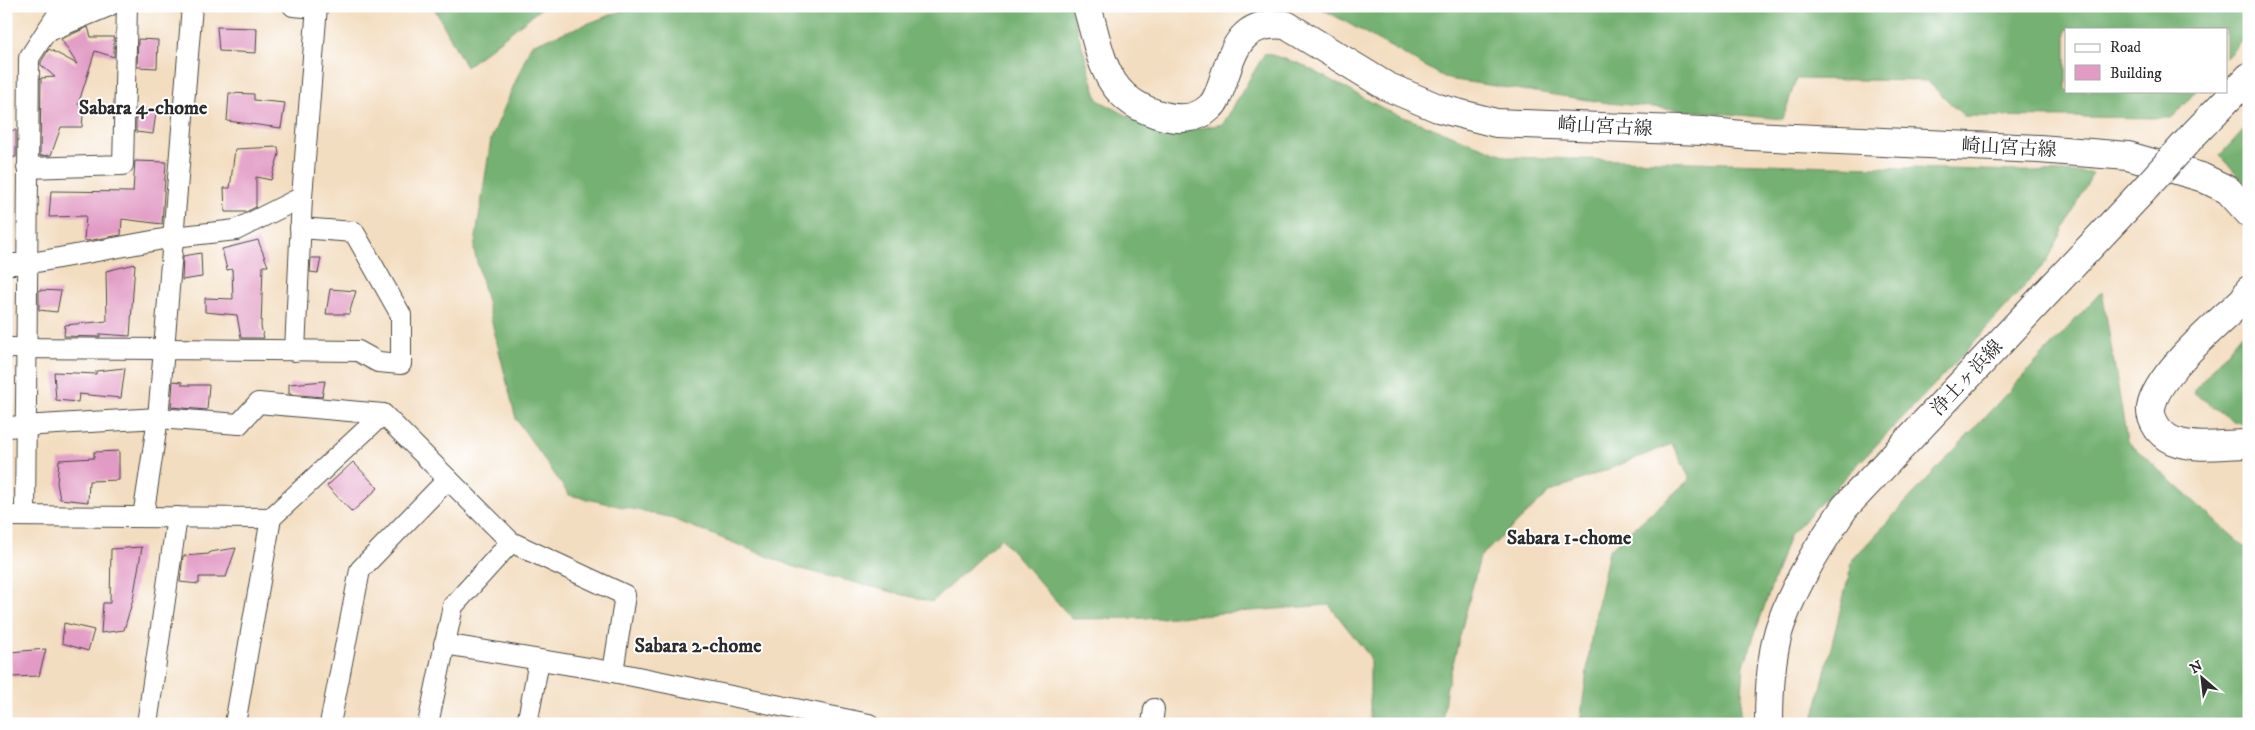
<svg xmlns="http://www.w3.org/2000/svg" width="2255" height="730" font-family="'IM FELL DW Pica','Noto Serif JP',serif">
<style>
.forest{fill:#74b172;stroke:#506e4e}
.building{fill:#e29bc5}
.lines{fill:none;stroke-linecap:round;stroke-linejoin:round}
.street-casing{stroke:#494641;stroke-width:22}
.secondary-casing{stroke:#494641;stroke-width:30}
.street{stroke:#fff;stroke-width:20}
.secondary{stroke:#fff;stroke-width:28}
.secondary-bridge-casing{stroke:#494641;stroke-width:30;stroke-linecap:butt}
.secondary-bridge{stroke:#fff;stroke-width:28}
.labels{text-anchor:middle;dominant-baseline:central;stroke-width:4;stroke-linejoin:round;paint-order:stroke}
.street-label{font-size:19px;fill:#2b2b2b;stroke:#fff}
.neighbourhood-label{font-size:20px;font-weight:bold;fill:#2b2b2b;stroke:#fff}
</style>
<rect width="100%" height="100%" fill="#fff"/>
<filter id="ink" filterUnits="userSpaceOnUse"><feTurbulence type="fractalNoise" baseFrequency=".02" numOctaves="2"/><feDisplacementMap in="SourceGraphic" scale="10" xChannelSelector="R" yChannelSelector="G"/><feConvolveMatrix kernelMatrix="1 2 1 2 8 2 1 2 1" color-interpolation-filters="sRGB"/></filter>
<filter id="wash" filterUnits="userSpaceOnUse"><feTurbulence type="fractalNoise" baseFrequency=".0096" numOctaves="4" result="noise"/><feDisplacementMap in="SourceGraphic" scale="20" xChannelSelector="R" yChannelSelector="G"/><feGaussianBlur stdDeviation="1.12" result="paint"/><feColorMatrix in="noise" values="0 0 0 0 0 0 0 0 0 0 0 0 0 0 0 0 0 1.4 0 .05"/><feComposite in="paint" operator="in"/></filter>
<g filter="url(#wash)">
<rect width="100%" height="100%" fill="#f3ddc0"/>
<g class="forest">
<polygon points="433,6 544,6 466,67"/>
<polygon points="634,6 1070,6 1098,100 1164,135 1223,124 1265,53 1301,64 1388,111 1509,157 2093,173 2047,261 1956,362 1789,536 1744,665 1740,724 1580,724 1592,632 1609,550 1690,479 1672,444 1550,492 1480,557 1446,691 1442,724 1370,724 1370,657 1329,605 1160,618 1072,619 1001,538 932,602 797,568 668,517 569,495 516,419 474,250 491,139 531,45"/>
<polygon points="1163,6 1255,6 1233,9 1165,10"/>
<polygon points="1317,6 2249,6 2249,33 2226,58 2226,29 2066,29 2066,91 2196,91 2172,118 1964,116 1927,81 1796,79 1783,119 1608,103 1448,79"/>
<polygon points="2249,124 2249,188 2220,155"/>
<polygon points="2102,291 2127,441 2249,551 2249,724 1812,724 1853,559"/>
<polygon points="2249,326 2249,426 2233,421 2193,392"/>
</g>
<g id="blocks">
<g class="building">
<polygon points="88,27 91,37 114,37 114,57 95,51 78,105 84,104 82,127 61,127 51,155 40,156 41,78 55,77 41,65 41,62 49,49 77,64 61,39"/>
<polygon points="217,27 257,28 256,53 219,51"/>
<polygon points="138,39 158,40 157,68 137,67"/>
<polygon points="229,93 254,94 254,100 285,103 281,128 227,121"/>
<polygon points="136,110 156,113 153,134 136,132"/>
<polygon points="16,130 16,157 6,158 6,131"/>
<polygon points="278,147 279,154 271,180 256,177 256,207 246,212 225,212 224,188 230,188 235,149"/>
<polygon points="135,161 166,162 162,224 122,219 121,235 87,241 84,240 86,216 49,217 51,191 133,192"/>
<polygon points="258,240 268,266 263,266 261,327 264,338 241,338 237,315 205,312 205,298 233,299 232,269 227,270 222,249"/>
<polygon points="201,253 202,277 182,280 183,256"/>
<polygon points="311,258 321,258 318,273 310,272"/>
<polygon points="135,264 130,336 100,334 100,337 64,336 65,325 107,321 106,271"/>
<polygon points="330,289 356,291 349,314 326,314"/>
<polygon points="39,290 61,291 57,312 39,310"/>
<polygon points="125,368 121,398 79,394 78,402 56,400 54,372 96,374 96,371"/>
<polygon points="173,381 182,382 182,385 209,385 207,410 171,407"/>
<polygon points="325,381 322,397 289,394 289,384"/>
<polygon points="119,451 119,480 89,481 88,502 60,499 57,483 59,460 94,458 94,452"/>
<polygon points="353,462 378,488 352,512 327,486"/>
<polygon points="142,547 133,599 124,630 101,633 103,603 110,603 111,549"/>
<polygon points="236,548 226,577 199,577 199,584 180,582 183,556 209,554 210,552"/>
<polygon points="64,623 94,630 88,651 62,643"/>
<polygon points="46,649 39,676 12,677 10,652"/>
</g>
</g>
</g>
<g filter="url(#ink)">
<use href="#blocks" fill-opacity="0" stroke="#494641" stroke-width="1"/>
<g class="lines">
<defs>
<g id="street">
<polyline points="293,6 316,8"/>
<polyline points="46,32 63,6"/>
<polyline points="27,168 123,165 127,6"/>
<polyline points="300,228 354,232 401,315 401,364 378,362 358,351 164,349 158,418 239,424 258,403 383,414 511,542 625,595 613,672"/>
<polyline points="6,264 26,264 174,237 236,230 302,197"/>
<polyline points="6,348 164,349 192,6"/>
<polyline points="295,351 302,197 317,6"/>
<polyline points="6,427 158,418 143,517"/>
<polyline points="6,516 271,518"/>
<polyline points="25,516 29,58 46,32 109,6"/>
<polyline points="444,644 613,672 869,724"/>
<polyline points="147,724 177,517"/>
<polyline points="235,724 271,518 383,414"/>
<polyline points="330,724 360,570 448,479"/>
<polyline points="428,724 453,606 511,542"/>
<polyline points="527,724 539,661"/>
<polyline points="1152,724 1154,709"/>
</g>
<g id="secondary">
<path d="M1087 6C1102 58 1104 101 1164 116 1180 120 1198 119 1210 107 1217 101 1219 92 1222 84 1234 48 1241 20 1286 25L1386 86 1438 108 1496 123 1703 131 1751 136 2039 149 2128 156 2201 177 2228 190 2249 213"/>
<polyline points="2194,134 2249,77"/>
<path d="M2249 290 2244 299C2219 323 2156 374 2151 408 2150 415 2154 423 2158 429 2163 435 2169 440 2177 442 2198 449 2226 444 2249 444"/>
<path d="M1769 724C1769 694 1771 649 1782 621 1797 580 1821 543 1845 507L2140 194"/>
</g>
</defs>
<use href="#street" class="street-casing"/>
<use href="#secondary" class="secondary-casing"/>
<use href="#street" class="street"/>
<use href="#secondary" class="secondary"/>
<defs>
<polyline id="secondary-bridge" points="2140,194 2194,134"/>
</defs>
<use href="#secondary-bridge" class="secondary-bridge-casing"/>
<use href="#secondary-bridge" class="secondary-bridge"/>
</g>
</g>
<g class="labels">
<g class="street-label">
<text transform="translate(1605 127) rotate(3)">崎山宮古線</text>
<text transform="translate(2009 148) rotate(3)">崎山宮古線</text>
<text transform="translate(1967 378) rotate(-47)">浄土ヶ浜線</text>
</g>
<g class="neighbourhood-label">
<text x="143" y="108">Sabara 4-chome</text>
<text x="1569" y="538">Sabara 1-chome</text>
<text x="698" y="646">Sabara 2-chome</text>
</g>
</g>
<rect width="2255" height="730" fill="none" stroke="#fff" stroke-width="25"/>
<rect x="2065" y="28" width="162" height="65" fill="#ffffff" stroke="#aaaaaa"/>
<rect x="2075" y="44" width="25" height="8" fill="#ffffff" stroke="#aaaaaa"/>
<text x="2110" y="52" font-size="15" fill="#2b2b2b">Road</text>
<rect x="2075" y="65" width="25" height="15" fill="#e29bc5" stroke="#aaaaaa"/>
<text x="2110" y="78" font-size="15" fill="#2b2b2b">Building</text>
<g transform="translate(2202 678) rotate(332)" stroke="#ffffff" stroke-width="4" paint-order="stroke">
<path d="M0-4L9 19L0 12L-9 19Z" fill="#2b2b2b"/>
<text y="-8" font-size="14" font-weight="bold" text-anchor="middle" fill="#2b2b2b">N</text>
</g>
</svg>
